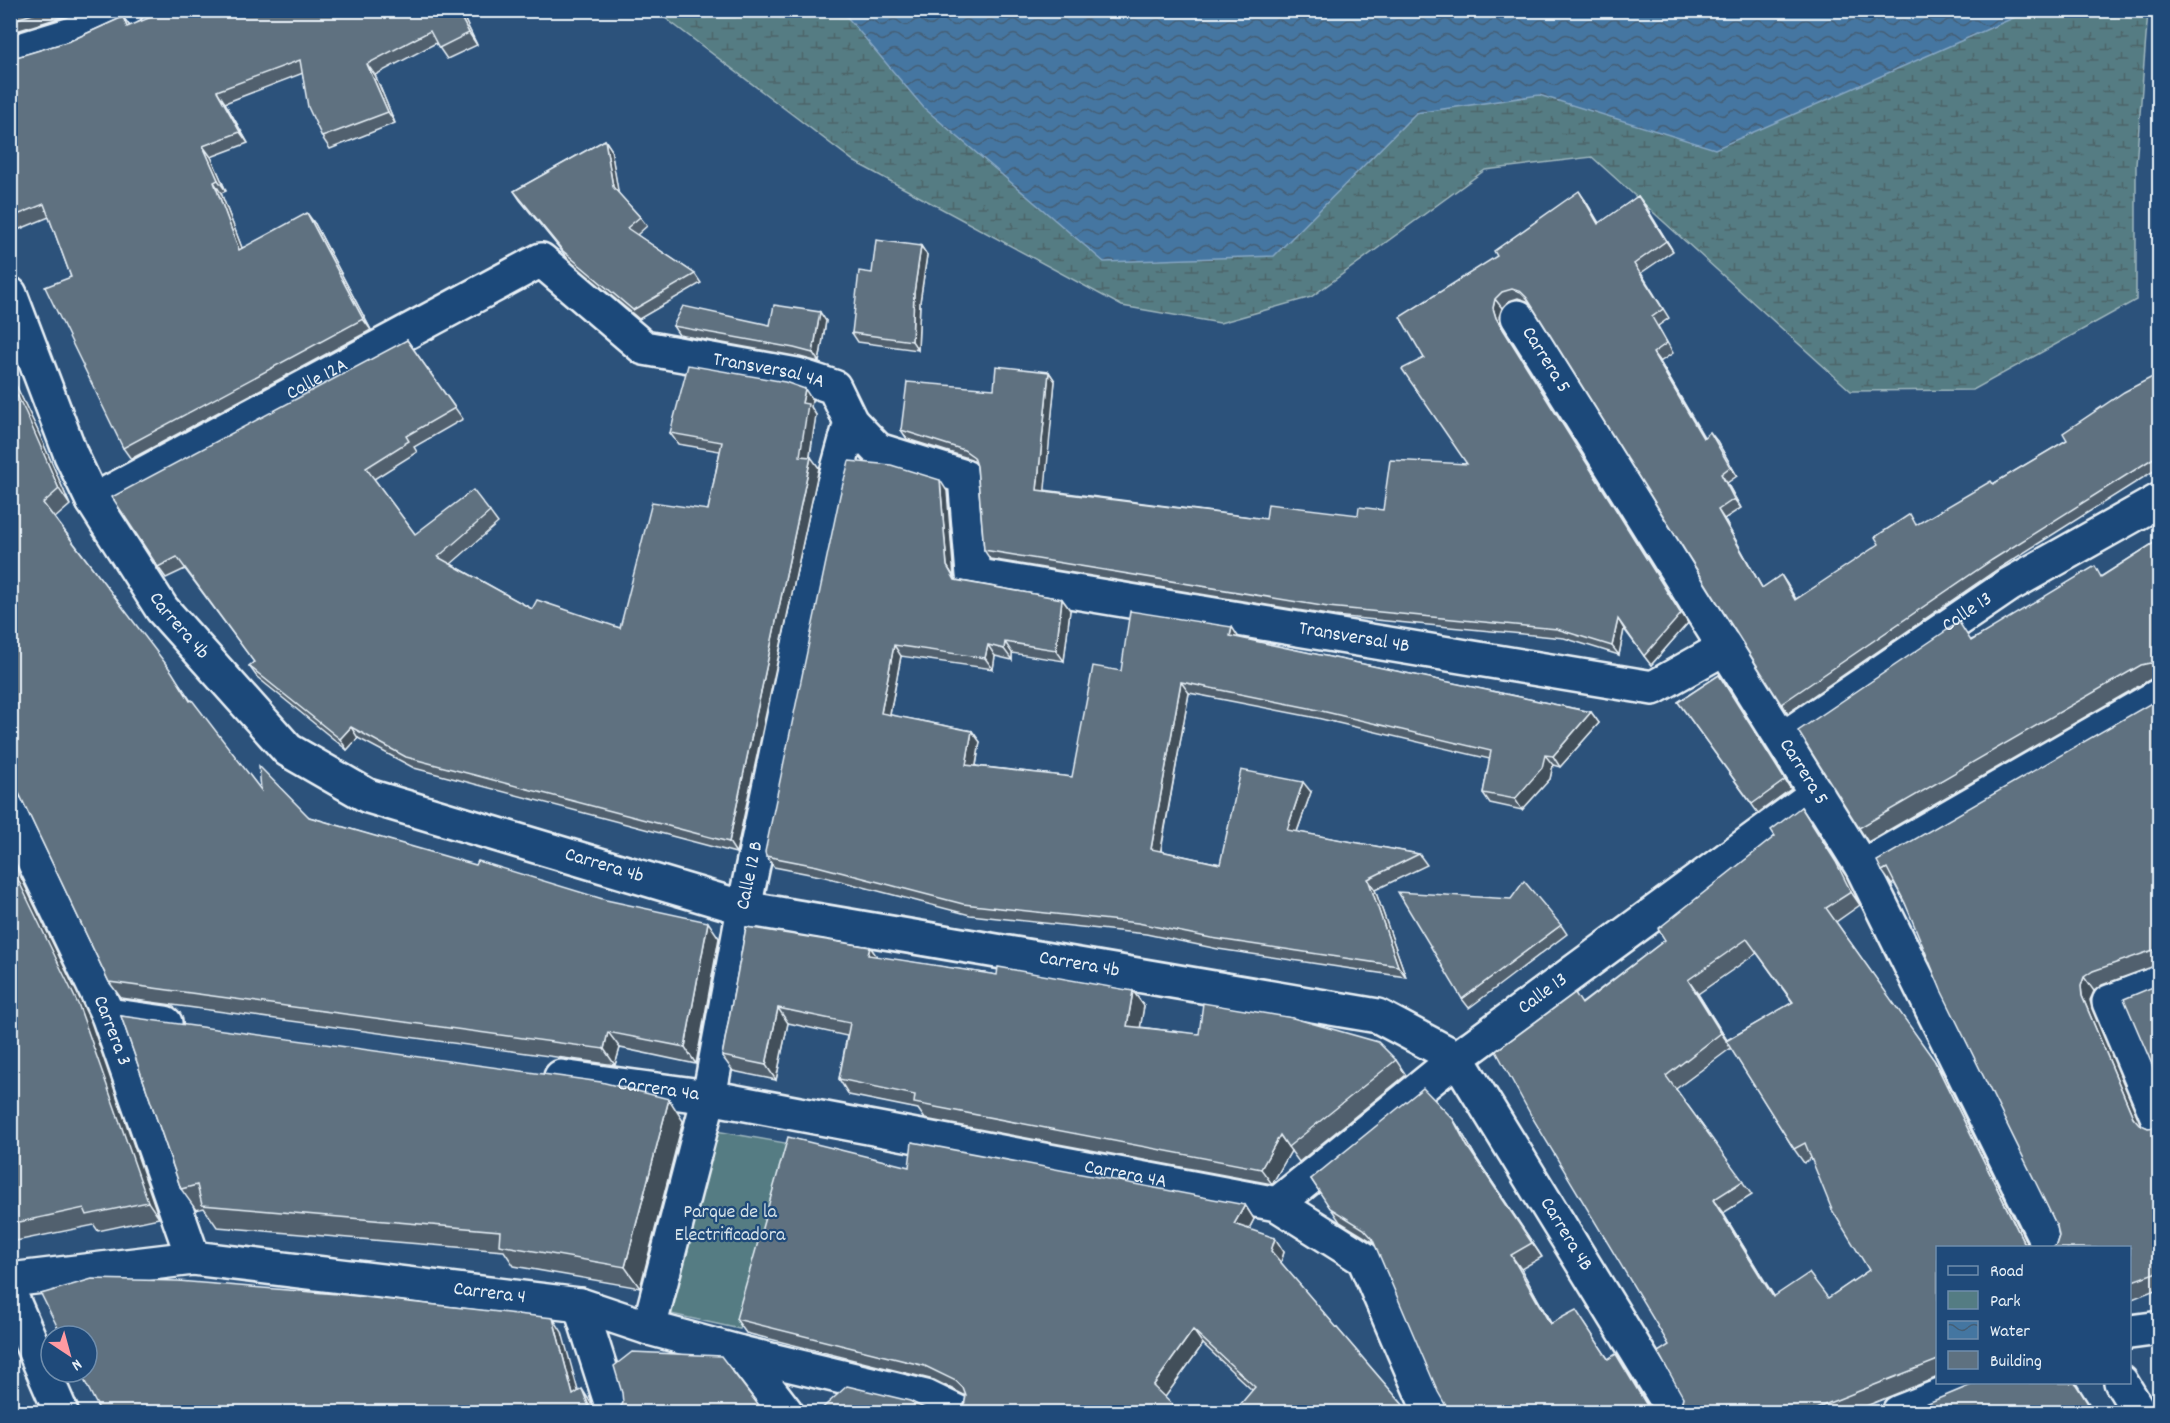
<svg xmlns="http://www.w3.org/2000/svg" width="2170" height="1423" font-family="Dekko,sans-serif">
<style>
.wetland{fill:url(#wetland-marsh);stroke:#9eb6be;stroke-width:1.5}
.park{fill:#547c83;stroke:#9eb6be;stroke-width:1.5}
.water{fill:url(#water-waves);stroke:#86a7c4;stroke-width:1.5}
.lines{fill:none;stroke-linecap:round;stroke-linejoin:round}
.minor-casing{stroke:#e8f1f8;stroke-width:38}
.tertiary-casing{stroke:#e8f1f8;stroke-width:38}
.minor{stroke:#1f4a7a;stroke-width:33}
.tertiary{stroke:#1f4a7a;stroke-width:33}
.wall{fill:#51616e;stroke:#e8f1f8;stroke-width:1.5;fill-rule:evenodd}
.shaded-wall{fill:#424f5a;stroke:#e8f1f8;stroke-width:1.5}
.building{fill:#5e7180;stroke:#e8f1f8;stroke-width:1.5;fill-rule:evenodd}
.labels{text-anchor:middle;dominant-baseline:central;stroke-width:4.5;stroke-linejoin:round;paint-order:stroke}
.street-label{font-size:20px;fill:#e8f1f8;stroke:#1f4a7a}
.park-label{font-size:20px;fill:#d2dfe6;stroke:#1f4a7a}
</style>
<defs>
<pattern id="wetland-marsh" width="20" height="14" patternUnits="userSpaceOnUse" patternTransform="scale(1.5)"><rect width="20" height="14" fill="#547c83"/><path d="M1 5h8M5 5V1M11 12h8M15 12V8" fill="none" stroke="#4e6569"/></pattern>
<pattern id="water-waves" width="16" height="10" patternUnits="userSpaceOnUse" patternTransform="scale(1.5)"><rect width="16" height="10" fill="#4476a1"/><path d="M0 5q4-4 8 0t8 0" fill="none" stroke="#455f76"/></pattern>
</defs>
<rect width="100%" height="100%" fill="#2c527b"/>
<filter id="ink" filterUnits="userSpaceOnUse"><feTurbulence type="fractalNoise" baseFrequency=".0167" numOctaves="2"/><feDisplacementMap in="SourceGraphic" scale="12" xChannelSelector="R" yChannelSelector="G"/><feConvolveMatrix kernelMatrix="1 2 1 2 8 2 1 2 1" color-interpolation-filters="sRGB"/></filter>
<g filter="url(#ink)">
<polygon class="wetland" points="661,10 2148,11 2136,165 2136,300 1973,390 1851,391 1592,157 1485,170 1311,297 1220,323 1122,306 855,162 660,14"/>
<polygon class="park" points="710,1130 791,1144 740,1329 662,1312"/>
<polygon class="water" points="842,11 2029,11 1715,149 1539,95 1416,113 1274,256 1104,262 924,108"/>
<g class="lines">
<defs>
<g id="minor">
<polyline points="10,53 72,34 126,10"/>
<path id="s1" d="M10 294 71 455 93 501 162 609 288 750 368 796 744 908 1378 1016 1457 1058 1674 1412"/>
<path id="s2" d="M1518 317 1862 867 2050 1248"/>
<path id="s3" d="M93 501 541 260 644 348 797 375 834 387 851 422 878 450 965 477 973 575 1653 688 1726 647"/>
<path id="s4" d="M1784 738 2009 585 2160 500"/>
<polyline points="1862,867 2160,695"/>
<polyline points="2160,982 2109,1002 2160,1123"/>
<polyline points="108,1015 193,1258"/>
<path id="s5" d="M1277 1204 1457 1058 1817 793"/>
<path id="s6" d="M10 1280 193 1258 580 1305 649 1328 741 1353 926 1397 957 1412"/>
<polyline points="10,1294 61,1412"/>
<polyline points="580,1305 614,1412"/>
<path id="s7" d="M649 1328 709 1097 744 908 829 501 851 422"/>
<polyline points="2130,1332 2160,1328"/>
<polyline points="741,1353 786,1412"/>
<polyline points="2121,1382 2139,1412"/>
<polyline points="1899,1412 1976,1382"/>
</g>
<g id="tertiary">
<polyline points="10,811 108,1015 165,1023"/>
<path id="s8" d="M561 1077 709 1097 1277 1204 1364 1259 1430 1412"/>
</g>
</defs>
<use href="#minor" class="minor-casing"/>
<use href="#tertiary" class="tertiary-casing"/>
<use href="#minor" class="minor"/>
<use href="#tertiary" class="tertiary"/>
</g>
<g class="wall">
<polygon points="10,10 79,10 65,16 10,33"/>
<polygon points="460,10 477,45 447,59 436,43 375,75 395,123 330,149 322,137 303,73 225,103 248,143 211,157 226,191 221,193 242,248 315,224 371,330 131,459 123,448 71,277 49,217 15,231 10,225 10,59 70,41 123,17 130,26"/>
<polygon points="605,140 611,149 618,193 640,217 647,226 637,235 695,274 701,283 639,319 569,260 520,200 514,191"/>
<polygon points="1638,196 1673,251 1641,273 1669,318 1658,326 1673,353 1660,362 1704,437 1717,441 1737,476 1727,483 1741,508 1724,519 1762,588 1781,575 1796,599 1917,525 1993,484 2067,440 2160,373 2160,467 1998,569 1788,713 1532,305 1527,301 1518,298 1509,301 1502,308 1499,317 1502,327 1688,623 1651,665 1624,629 1619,655 1564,638 1334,616 990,559 984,550 977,466 976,463 971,459 907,439 901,430 994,389 1049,372 1055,381 1044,490 1266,519 1358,515 1383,510 1467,464 1424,358 1497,256 1585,200 1599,224"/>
<polygon points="921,246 927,255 920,302 918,350 858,342 852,333 872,273"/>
<polygon points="826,321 819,362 800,357 679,335 673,326 770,325"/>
<polygon points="407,340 463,419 414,447 417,452 374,479 415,534 490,512 498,523 451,564 532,609 620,628 708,510 720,451 678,444 670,433 812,400 811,407 816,415 810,457 819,468 736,853 414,768 358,738 347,750 257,677 249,666 254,662 185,569 166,578 158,567"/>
<polygon points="10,373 37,429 70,505 55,518 183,689 191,701 261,790 309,817 719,938 696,1064 620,1048 615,1065 121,998 109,982 20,795 10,792"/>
<polygon points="947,491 954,577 956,580 1062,599 1070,610 1064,661 1012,653 1012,660 995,656 993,669 901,656 890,715 972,731 980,742 976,766 1072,777 1121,671 1239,638 1591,712 1599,723 1560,767 1553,765 1550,779 1522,810 1490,803 1483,793 1490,759 1317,718 1189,693 1161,851 1220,864 1311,792 1297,832 1419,854 1427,865 1375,890 1406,977 1218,949 1146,934 970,915 825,877 774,867 766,856"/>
<polygon points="2160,539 2160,676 2151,679 1868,842 1859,828 1971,640 2102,576"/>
<polygon points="1719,675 1791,789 1758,813 1678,702"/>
<polygon points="2160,698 2160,964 2102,985 2094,991 2090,1000 2092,1009 2140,1125 2148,1128 2157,1127 2160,1125 2160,1288 2130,1300 2130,1248 2056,1245 2059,1236 2057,1226 1905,903 1894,883 1892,885 1882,871"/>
<path d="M1801 807 1846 876 1860 905 1836 922 1943 1074 2029 1248H1938V1377L1849 1413H1676L1681 1407 1683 1397 1582 1003 1665 940 1775 836ZM1757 953 1793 1003 1727 1040 1698 994ZM1731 1048 1794 1149 1804 1163 1811 1158 1869 1270 1828 1298 1774 1296 1723 1213 1752 1195 1676 1089Z"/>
<polygon points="10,855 91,1022 159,1218 98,1231 94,1225 16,1241 10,1233"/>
<polygon points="1561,925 1567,934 1469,1008 1462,999"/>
<polygon points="746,927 870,947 877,957 997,975 1133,991 1144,1006 1140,1027 1396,1060 1406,1075 1299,1162 1291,1151 1272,1184 925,1119 918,1109 849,1095 839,1079 847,1036 788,1023 776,1080 733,1071 722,1056"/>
<polygon points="121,1016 683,1121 640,1288 514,1266 504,1251 217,1227 204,1208 196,1210 181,1189"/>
<polygon points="1453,1119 1462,1133 1477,1159 1542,1257 1521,1269 1551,1323 1585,1324 1608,1359 1625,1368 1651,1411 1340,1222 1311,1179"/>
<polygon points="909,1167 1245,1205 1254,1219 1249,1229 1284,1252 1281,1263 1410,1413 1252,1390 1203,1344 1165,1397 964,1406 966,1396 934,1380 746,1333 736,1319"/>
</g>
<g class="shaded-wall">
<polygon points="457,10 460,10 477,45 469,33"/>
<polygon points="123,17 131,28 127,27"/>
<polygon points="367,64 375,75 395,123 388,112"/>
<polygon points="217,91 225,103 248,143 240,132"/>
<polygon points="605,140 611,149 619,196 613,187"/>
<polygon points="203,146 211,157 226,191 218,180"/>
<polygon points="214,182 221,193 247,261 239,250"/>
<polygon points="1579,191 1585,200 1605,233 1598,224"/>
<polygon points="1638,196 1645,205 1673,251 1666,241"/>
<polygon points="307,213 315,224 371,330 363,319"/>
<polygon points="921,246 927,255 920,302 918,350 912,341 914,293"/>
<polygon points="1495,299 1502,308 1499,317 1502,327 1688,623 1651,665 1644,656 1496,318 1493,308"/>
<polygon points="820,312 826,321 819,362 813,353"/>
<polygon points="1653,353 1660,362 1709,447 1703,438"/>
<polygon points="1049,372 1055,381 1044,499 1037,490"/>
<polygon points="10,373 37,429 70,505 59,489 10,381"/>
<polygon points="805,389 812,400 811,407 816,415 808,467 800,456 802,403"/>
<polygon points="1710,432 1717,441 1737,476 1730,467"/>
<polygon points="811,457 819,468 736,853 729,842"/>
<polygon points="1721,474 1727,483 1741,508 1734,499"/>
<polygon points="940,480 947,491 954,577 963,591 947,566"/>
<polygon points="1718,510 1724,519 1768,598 1762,588"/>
<polygon points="1781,575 1787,584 1801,609 1795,600"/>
<polygon points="1062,599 1070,610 1064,661 1056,650"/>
<polygon points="1618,619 1624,629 1619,655 1612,646"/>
<polygon points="1232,627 1239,638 1230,636"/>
<polygon points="1005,642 1012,653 1012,660 1004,649"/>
<polygon points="894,645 901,656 888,724 881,713"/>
<polygon points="988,645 995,656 993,669 985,658"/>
<polygon points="1719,675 1725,684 1791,789 1785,780"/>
<polygon points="1181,682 1189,693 1159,860 1151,849"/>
<polygon points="1591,712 1599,723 1560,767 1553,756"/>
<polygon points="351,727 358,738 347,750 340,739"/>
<polygon points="972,731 980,742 974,776 966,765"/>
<polygon points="1545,755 1553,765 1550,779 1522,810 1515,799"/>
<polygon points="1303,782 1311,792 1294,840 1287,830"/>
<polygon points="1801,807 1846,876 1860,905 1851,892"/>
<polygon points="10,855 91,1022 159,1218 148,1202 10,863"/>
<polygon points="1368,879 1375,890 1406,977 1398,966"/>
<polygon points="708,922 719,938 696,1064 685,1047"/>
<polygon points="870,947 881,962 868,955"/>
<polygon points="2084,977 2094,991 2090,1000 2092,1009 2143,1130 2133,1117 2082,996 2081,986"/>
<polygon points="1688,980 1698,994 1731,1047 1721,1033"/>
<polygon points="1133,991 1144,1006 1138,1041 1127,1026"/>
<polygon points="778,1008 788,1023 776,1080 766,1065"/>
<polygon points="608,1032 620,1048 615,1065 604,1049"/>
<polygon points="1934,1060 1943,1074 2029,1248 2027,1248 2024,1243"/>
<polygon points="669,1099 683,1121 640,1288 625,1267"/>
<polygon points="1453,1119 1462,1133 1477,1159 1542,1257 1467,1146"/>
<polygon points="1280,1135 1291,1151 1272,1184 1261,1169"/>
<polygon points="1713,1200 1723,1213 1782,1310 1773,1297"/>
<polygon points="1245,1205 1254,1219 1244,1238 1234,1224"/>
<polygon points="1275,1238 1284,1252 1280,1265 1271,1251"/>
<polygon points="1511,1255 1521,1269 1559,1338 1550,1324"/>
<polygon points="553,1318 562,1332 583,1409 573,1395"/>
<polygon points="1193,1330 1203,1344 1163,1400 1153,1386"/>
<polygon points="2075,1383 2076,1383 2095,1413 2094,1413"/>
<polygon points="582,1389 591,1403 596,1413 592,1413"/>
</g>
<g class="building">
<polygon points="10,10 46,10 10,21"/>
<polygon points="168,10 457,10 469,33 439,48 430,31 367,64 388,112 322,137 308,107 300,60 217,91 240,132 203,146 218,180 214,182 239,250 307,213 363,319 123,448 45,287 71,277 44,204 10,218 10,59 70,41 123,17 127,27"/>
<polygon points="605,140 613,187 640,217 627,228 695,274 633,310 563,251 514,191"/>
<polygon points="1579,191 1598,224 1638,196 1666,241 1634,264 1663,309 1652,317 1667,343 1653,353 1703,438 1710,432 1730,467 1721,474 1734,499 1718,510 1762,588 1781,575 1795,600 1879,544 1875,537 1910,514 1916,525 1991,481 1993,484 2067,440 2063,433 2124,392 2160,373 2160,454 1992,560 1781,704 1527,298 1521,292 1512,289 1502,292 1495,299 1493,308 1496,318 1681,614 1644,656 1618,619 1612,646 1557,629 1328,607 984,550 977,466 974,457 964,450 901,430 907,382 994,389 996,366 1049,372 1037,490 1266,519 1268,504 1358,515 1359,507 1383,510 1390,460 1467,464 1402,369 1424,358 1400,317 1497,256 1494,251"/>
<polygon points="876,240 921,246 914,293 912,341 852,333 859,271 872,273"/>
<polygon points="774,305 820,312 813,353 794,348 673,326 683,306 770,325"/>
<polygon points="407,340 455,408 406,436 409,441 366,468 415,534 473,490 490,512 438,557 532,609 537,600 620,628 652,502 708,510 722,442 670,433 688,365 785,382 805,389 802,403 808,404 800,456 811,457 729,842 406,757 351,727 340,739 249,666 254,662 177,557 158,567 112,497"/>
<polygon points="10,381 26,413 59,489 43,503 172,672 190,701 192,700 261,790 259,766 309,817 476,865 478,861 606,900 708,922 685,1047 608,1032 604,1049 109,982 16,787 10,781"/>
<polygon points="849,461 891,465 940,480 947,566 955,580 1062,599 1056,650 1005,642 1004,649 988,645 985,658 894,645 881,713 972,731 966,765 1072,777 1093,666 1121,671 1130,611 1232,627 1230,636 1591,712 1553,756 1545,755 1542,768 1515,799 1483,793 1491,751 1309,708 1181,682 1151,849 1220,864 1241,770 1303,782 1287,830 1419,854 1368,879 1398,966 1211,938 1138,923 963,904 817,866 766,856 765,852 840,495"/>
<polygon points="2160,539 2160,665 2150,663 2141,665 1859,828 1798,731 1959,622 1971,641 2095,566 2101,577"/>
<polygon points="1719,675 1785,780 1752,804 1678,702"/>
<polygon points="2160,698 2160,811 2158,812 2160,817 2160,953 2153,950 2093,971 2084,977 2081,986 2082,996 2133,1117 2139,1124 2148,1128 2157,1127 2160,1125 2160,1271 2130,1282 2130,1248 2053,1248 2056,1245 2059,1236 2057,1226 1941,990 1905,903 1887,868 1882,871 1877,861"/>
<path d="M1801 807 1836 862 1851 892 1826 908 1934 1060 2024 1243 2028 1248H1938V1360L1829 1403 1808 1413H1676L1681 1407 1683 1397 1658 1352 1669 1345 1532 1117 1496 1051 1575 993 1582 1004 1665 940 1658 929 1775 836 1771 830ZM1747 939 1793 1002 1726 1041 1794 1149 1805 1143 1832 1210 1869 1270 1828 1298 1809 1273 1773 1297 1713 1200 1743 1181 1666 1076 1721 1033 1688 980Z"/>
<polygon points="10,863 79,1006 148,1202 87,1215 84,1208 10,1224"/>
<polygon points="1524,881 1561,925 1462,999 1398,892 1511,899"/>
<polygon points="746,927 870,947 868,955 997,975 998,967 1133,991 1127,1026 1199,1034 1203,1003 1293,1018 1378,1042 1396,1060 1288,1147 1280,1135 1261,1169 914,1103 915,1095 839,1079 850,1023 778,1008 766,1065 722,1056"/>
<polygon points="2160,984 2160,1083 2124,999"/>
<polygon points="121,1016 601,1082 669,1099 625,1267 499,1245 500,1231 202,1205 197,1185 181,1189"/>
<polygon points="1423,1088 1453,1119 1467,1146 1532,1243 1511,1255 1550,1324 1576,1310 1608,1359 1616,1354 1649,1409 1653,1413 1450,1413 1438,1392 1372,1238 1364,1229 1330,1208 1311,1179"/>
<polygon points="788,1137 909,1167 912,1142 1245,1205 1234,1224 1275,1238 1271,1251 1410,1413 1233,1413 1255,1387 1193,1330 1153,1386 1181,1413 959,1413 964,1406 966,1396 963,1388 956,1381 925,1366 736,1319"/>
<polygon points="92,1279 178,1281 337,1294 553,1318 573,1395 582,1389 591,1412 593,1413 101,1413 80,1372 87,1372 87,1336 62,1336 41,1294"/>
<polygon points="632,1352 721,1356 762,1410 766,1413 616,1413 618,1411 623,1403 622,1393 614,1366"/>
<polygon points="1976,1383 2075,1383 2094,1413 1910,1413 1909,1411"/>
<polygon points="847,1386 910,1401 934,1413 817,1413"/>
</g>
</g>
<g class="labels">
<g class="street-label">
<text stroke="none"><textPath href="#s2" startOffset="51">Carrera 5</textPath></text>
<text stroke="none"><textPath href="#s3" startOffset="771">Transversal 4A</textPath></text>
<text stroke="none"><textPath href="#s3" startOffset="255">Calle 12A</textPath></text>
<text stroke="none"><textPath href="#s4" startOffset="222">Calle 13</textPath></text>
<text stroke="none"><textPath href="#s1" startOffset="375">Carrera 4b</textPath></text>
<text stroke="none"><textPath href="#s3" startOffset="1492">Transversal 4B</textPath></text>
<text stroke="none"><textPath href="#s2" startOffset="537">Carrera 5</textPath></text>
<text stroke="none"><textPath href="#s1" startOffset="879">Carrera 4b</textPath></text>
<text stroke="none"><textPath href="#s7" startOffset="464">Calle 12 B</textPath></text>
<text stroke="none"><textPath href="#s1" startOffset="1365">Carrera 4b</textPath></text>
<text stroke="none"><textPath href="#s5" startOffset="339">Calle 13</textPath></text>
<text transform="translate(111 1031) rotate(69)">Carrera 3</text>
<text stroke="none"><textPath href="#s8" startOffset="98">Carrera 4a</textPath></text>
<text stroke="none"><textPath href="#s8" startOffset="573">Carrera 4A</textPath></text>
<text stroke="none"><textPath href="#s1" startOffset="1965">Carrera 4B</textPath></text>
<text stroke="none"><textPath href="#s6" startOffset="483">Carrera 4</textPath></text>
</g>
<g class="park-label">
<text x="730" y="1213">Parque de la<tspan x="730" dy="23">Electrificadora</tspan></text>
</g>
</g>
<rect width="2170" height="1423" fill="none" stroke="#1f4a7a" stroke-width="36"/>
<rect x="18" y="18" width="2134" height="1387" fill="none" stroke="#e8f1f8" stroke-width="2" filter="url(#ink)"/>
<rect x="1936" y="1246" width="195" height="138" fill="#1f4a7a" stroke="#6f8dac" stroke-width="1.5"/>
<rect x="1948" y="1266" width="30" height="9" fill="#1f4a7a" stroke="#6f8dac" stroke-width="1.5"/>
<text x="1990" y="1276" font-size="18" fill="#e8f1f8">Road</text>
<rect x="1948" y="1291" width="30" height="18" fill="#547c83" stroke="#6f8dac" stroke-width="1.5"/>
<text x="1990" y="1306" font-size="18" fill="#e8f1f8">Park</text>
<rect x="1948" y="1321" width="30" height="18" fill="url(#water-waves)" stroke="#6f8dac" stroke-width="1.5"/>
<text x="1990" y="1336" font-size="18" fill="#e8f1f8">Water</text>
<rect x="1948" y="1351" width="30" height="18" fill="#5e7180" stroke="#6f8dac" stroke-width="1.5"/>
<text x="1990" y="1366" font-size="18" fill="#e8f1f8">Building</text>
<g transform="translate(69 1354) rotate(144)"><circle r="28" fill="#1f4a7a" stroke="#6f8dac" stroke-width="1.5"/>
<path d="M0-4.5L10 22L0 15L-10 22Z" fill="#ff9aa2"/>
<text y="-9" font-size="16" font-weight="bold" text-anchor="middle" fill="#e8f1f8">N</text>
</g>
</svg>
